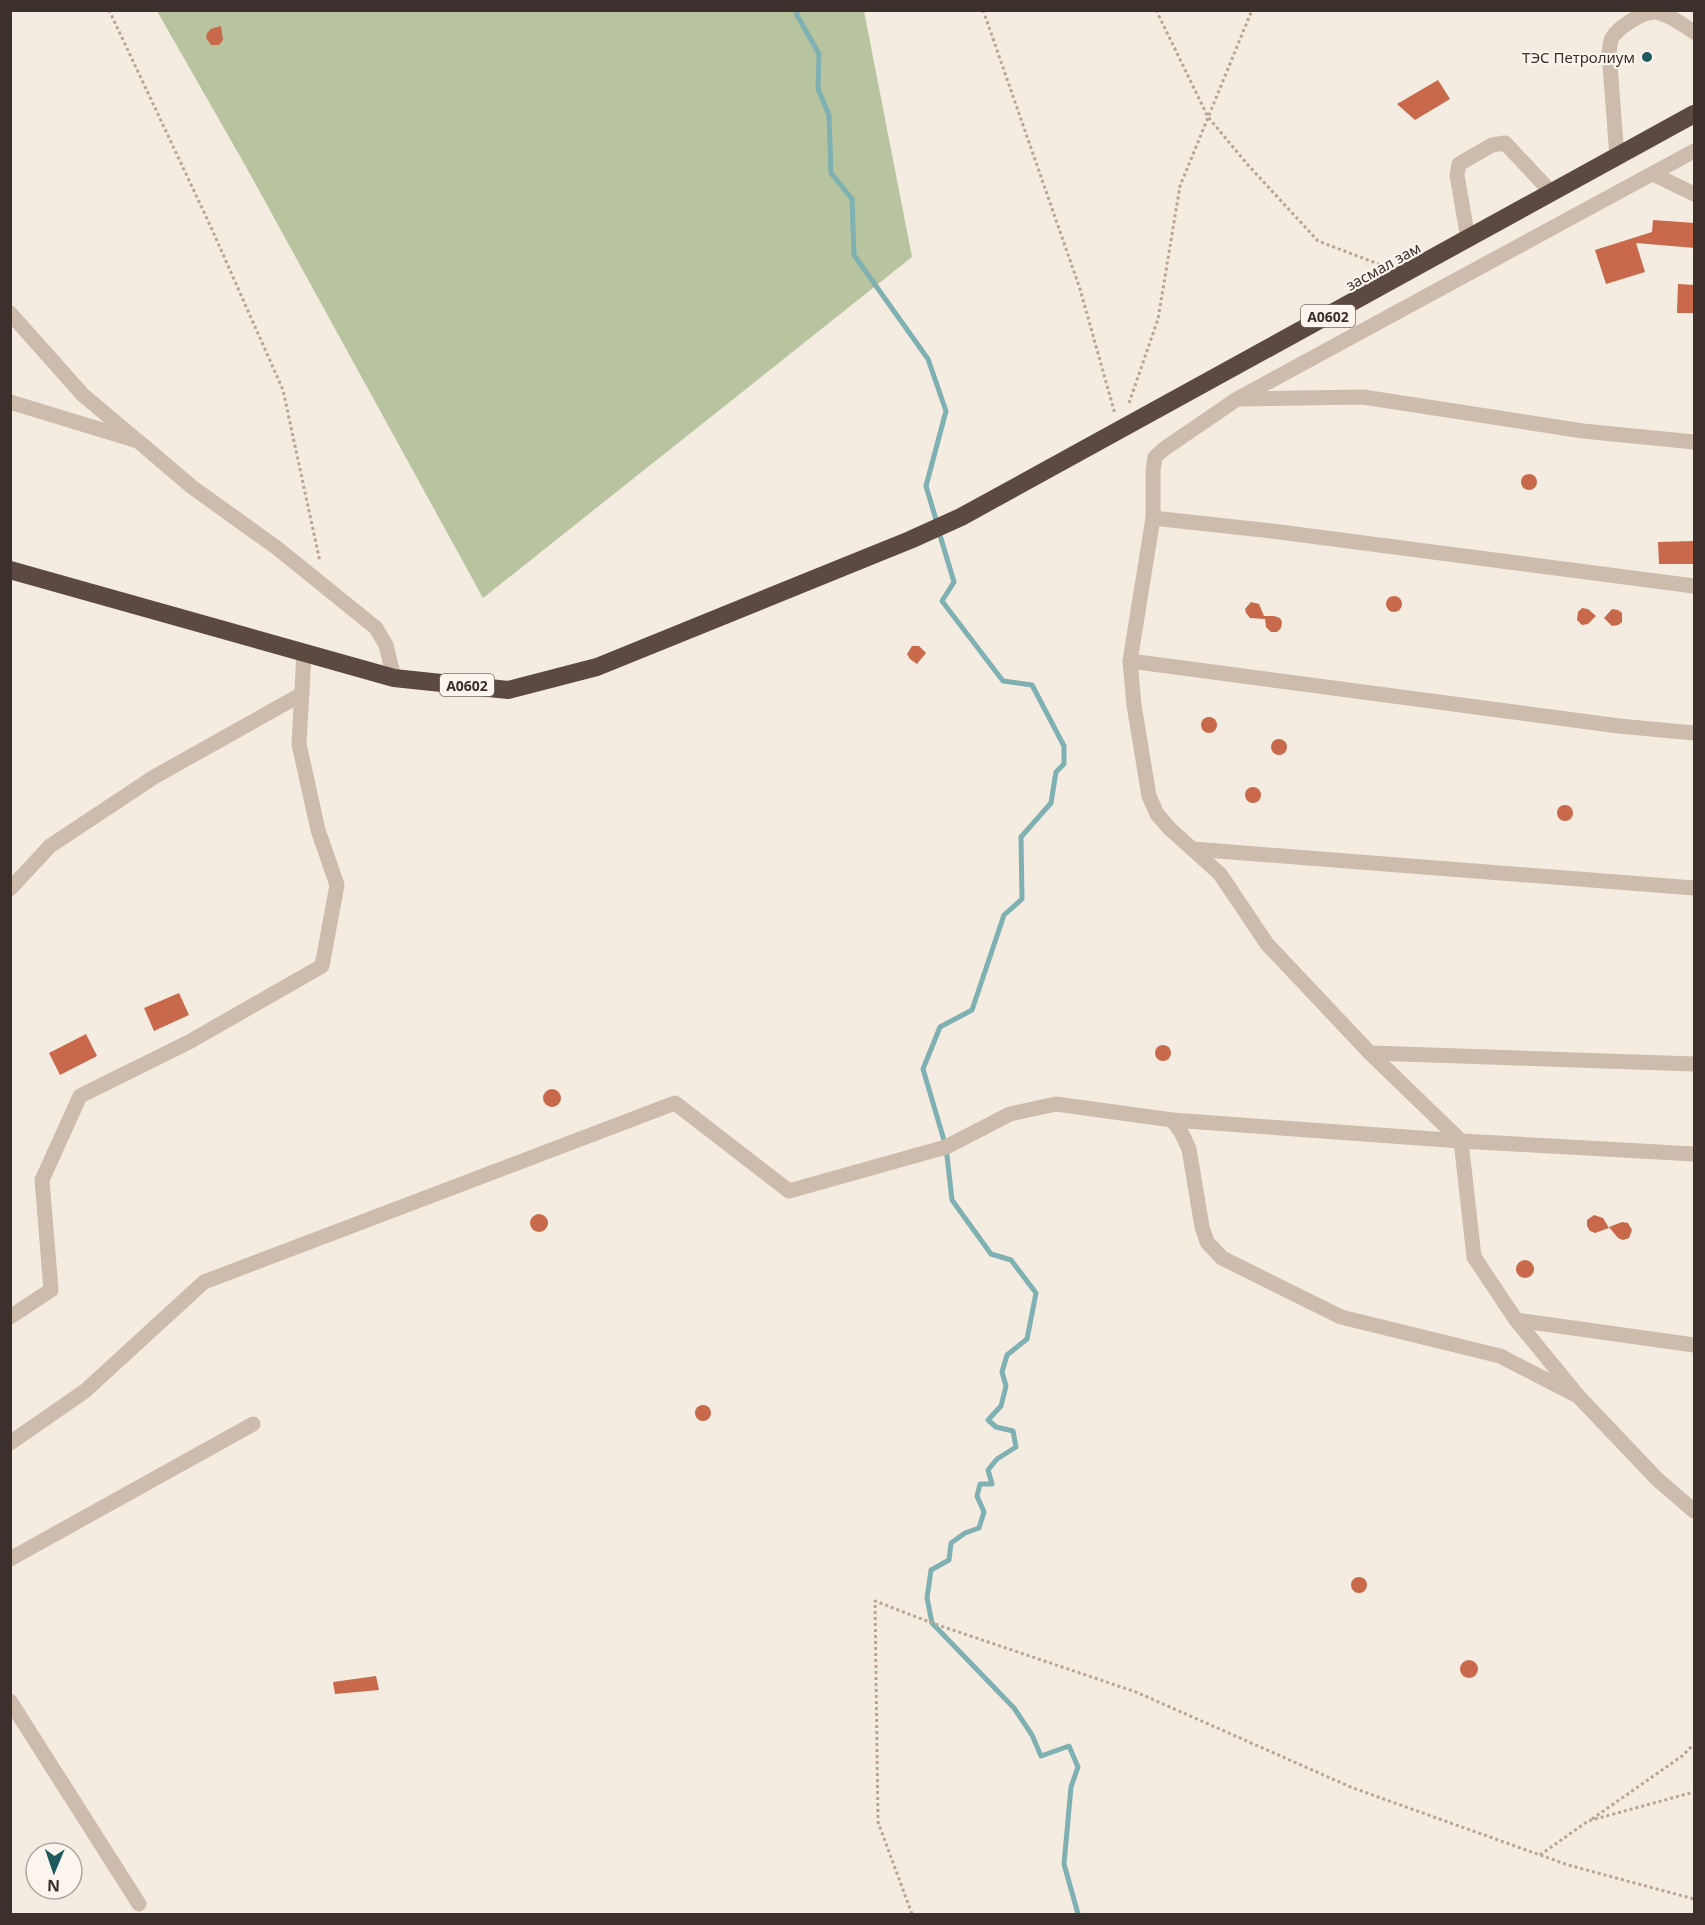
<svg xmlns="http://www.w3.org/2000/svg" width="1705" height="1925" font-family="'Noto Sans',sans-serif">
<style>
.green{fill:#b8c4a0}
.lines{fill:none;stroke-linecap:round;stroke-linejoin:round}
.stream{stroke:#7fb0b2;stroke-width:5}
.building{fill:#c8694b}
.path{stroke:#b9a596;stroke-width:3;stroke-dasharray:3 3;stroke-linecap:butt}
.minor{stroke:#cdbbac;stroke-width:15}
.highway{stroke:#5c4a42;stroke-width:18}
.poi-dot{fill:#1f5a5e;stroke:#fbf5ee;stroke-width:2}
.labels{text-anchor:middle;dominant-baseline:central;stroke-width:4.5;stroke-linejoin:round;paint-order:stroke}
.shield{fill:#fbf5ee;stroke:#756b66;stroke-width:1.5}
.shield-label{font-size:14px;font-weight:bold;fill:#3b302b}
.poi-label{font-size:15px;fill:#3b302b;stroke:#fbf5ee;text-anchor:end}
.street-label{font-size:15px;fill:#3b302b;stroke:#fbf5ee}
</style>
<rect width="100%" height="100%" fill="#f4ebe1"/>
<polygon class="green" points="157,11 864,11 912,257 483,598 245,165"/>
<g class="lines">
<g class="stream">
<polyline points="797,10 797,15 819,54 818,89 829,115 831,173 852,199 854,255 928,359 946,411 926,486 937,523"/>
<polyline points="939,532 954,582 942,601 1003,681 1032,685 1064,746 1064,764 1056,772 1051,803 1021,837 1022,899 1004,915 972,1010 940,1027 923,1069 946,1147 952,1200 991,1254 1011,1260 1036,1293 1027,1339 1007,1355 1002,1372 1006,1386 1001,1406 988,1420 996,1427 1013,1431 1016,1447 997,1459 988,1470 992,1484 980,1484 977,1496 984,1512 979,1528 965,1533 951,1543 949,1560 931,1570 927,1598 932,1623 1014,1708 1032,1735 1041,1756 1069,1746 1078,1767 1071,1787 1064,1864 1078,1914"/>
</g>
</g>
<g class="building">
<polygon points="221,26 223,40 219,45 211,45 206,38 207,33 211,29"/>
<polygon points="1438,80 1450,99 1415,120 1397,104"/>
<polygon points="1653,220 1695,223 1695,248 1636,243 1645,272 1606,284 1595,250 1652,232"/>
<polygon points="1678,284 1695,285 1695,313 1677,313"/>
<circle cx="1529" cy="482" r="8"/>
<polygon points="1695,541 1695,564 1659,564 1658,542"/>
<circle cx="1394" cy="604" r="8"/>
<polygon points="1251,602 1259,604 1264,616 1274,616 1280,618 1282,622 1281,628 1277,632 1271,632 1266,627 1265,619 1250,618 1246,613 1245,609"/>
<polygon points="1582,608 1588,609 1596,616 1588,624 1582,625 1577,620 1578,612"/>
<polygon points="1612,609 1618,610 1622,613 1622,622 1618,625 1612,626 1604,618"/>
<polygon points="912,646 919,646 926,653 917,664 910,659 907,654"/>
<circle cx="1209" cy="725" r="8"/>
<circle cx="1279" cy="747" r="8"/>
<circle cx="1253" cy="795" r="8"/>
<circle cx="1565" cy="813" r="8"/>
<polygon points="179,993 189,1015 154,1031 144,1008"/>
<polygon points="86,1034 97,1056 60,1075 49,1053"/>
<circle cx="1163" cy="1053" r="8"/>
<circle cx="552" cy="1098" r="9"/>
<circle cx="539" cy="1223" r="9"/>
<polygon points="1594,1215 1603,1218 1609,1228 1595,1233 1590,1231 1587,1226 1587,1220"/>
<polygon points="1622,1222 1628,1223 1632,1230 1629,1238 1623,1240 1618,1238 1609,1227"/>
<circle cx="1525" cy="1269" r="9"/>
<circle cx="703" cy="1413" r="8"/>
<circle cx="1359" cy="1585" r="8"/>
<circle cx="1469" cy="1669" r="9"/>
<polygon points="376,1676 379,1690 335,1694 333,1682"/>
</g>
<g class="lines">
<g class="path">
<polyline points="109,10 210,225 283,390 320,562"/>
<polyline points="983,10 1080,289 1115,414"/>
<polyline points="1156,10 1208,117 1248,165 1318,241 1381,265"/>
<polyline points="1129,403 1158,319 1180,186 1252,10"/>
<polyline points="1592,1819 1682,1756 1694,1744"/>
<polyline points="1540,1855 1588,1821 1694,1792"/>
<polyline points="912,1914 878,1822 875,1601 932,1623 1136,1692 1353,1788 1568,1865 1694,1899"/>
</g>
<g class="minor">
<polyline points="1694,151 1237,399 1164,449 1155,457 1153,470 1153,518 1130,661 1134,705 1149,796 1157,814 1170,829 1220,874 1267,944 1370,1053 1461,1141 1694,1154"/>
<path d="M1617 157 1609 52C1610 47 1610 41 1612 38 1618 27 1644 11 1656 12 1669 14 1683 25 1694 32"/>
<polyline points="1653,174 1694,194"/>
<polyline points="1468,239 1457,175 1459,164 1492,145 1505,143 1552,193"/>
<polyline points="10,313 83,395 133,437"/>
<polyline points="1240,399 1363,397 1583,431 1694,442"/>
<polyline points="10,402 138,441 192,487 277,548 376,628 386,645 394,678"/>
<polyline points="1153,518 1272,531 1694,586"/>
<polyline points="1130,661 1619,726 1694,733"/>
<polyline points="1193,849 1694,888"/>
<polyline points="10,889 50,846 154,777 302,694"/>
<polyline points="1370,1053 1694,1064"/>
<polyline points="1172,1120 1181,1132 1189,1149 1202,1227 1207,1242 1222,1258 1341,1317 1500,1356 1574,1394"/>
<polyline points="10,1317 51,1290 42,1180 80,1096 189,1042 322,966 337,885 318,830 299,744 304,653"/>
<polyline points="1516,1320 1694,1345"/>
<polyline points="10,1443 85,1391 204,1282 675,1103 789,1191 946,1147 1010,1114 1056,1104 1172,1120 1461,1141 1474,1257 1516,1320 1579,1397 1657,1479 1694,1511"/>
<polyline points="10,1559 253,1424"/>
<polyline points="10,1701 139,1904"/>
</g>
<polyline class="highway" points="10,570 394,678 508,690 597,667 910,540 961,517 1694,114"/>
</g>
<circle class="poi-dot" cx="1647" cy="57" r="6"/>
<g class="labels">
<g class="shield">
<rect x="1301" y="305" width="54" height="22" rx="4.5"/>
<rect x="440" y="674" width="54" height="22" rx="4.5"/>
</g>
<g class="shield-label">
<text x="1328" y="316">A0602</text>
<text x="467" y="685">A0602</text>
</g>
<g class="poi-label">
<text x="1635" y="57">ТЭС Петролиум</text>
</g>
<g class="street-label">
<text transform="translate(1383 266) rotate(-29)">засмал зам</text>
</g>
</g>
<rect width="1705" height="1925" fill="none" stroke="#3b302b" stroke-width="24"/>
<g transform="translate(54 1871) rotate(182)"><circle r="28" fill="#fbf5ee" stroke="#aea6a0" stroke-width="1.5"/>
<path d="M0-4.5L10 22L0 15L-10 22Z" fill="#1f5a5e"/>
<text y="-9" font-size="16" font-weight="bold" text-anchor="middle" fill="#3b302b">N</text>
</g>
</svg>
